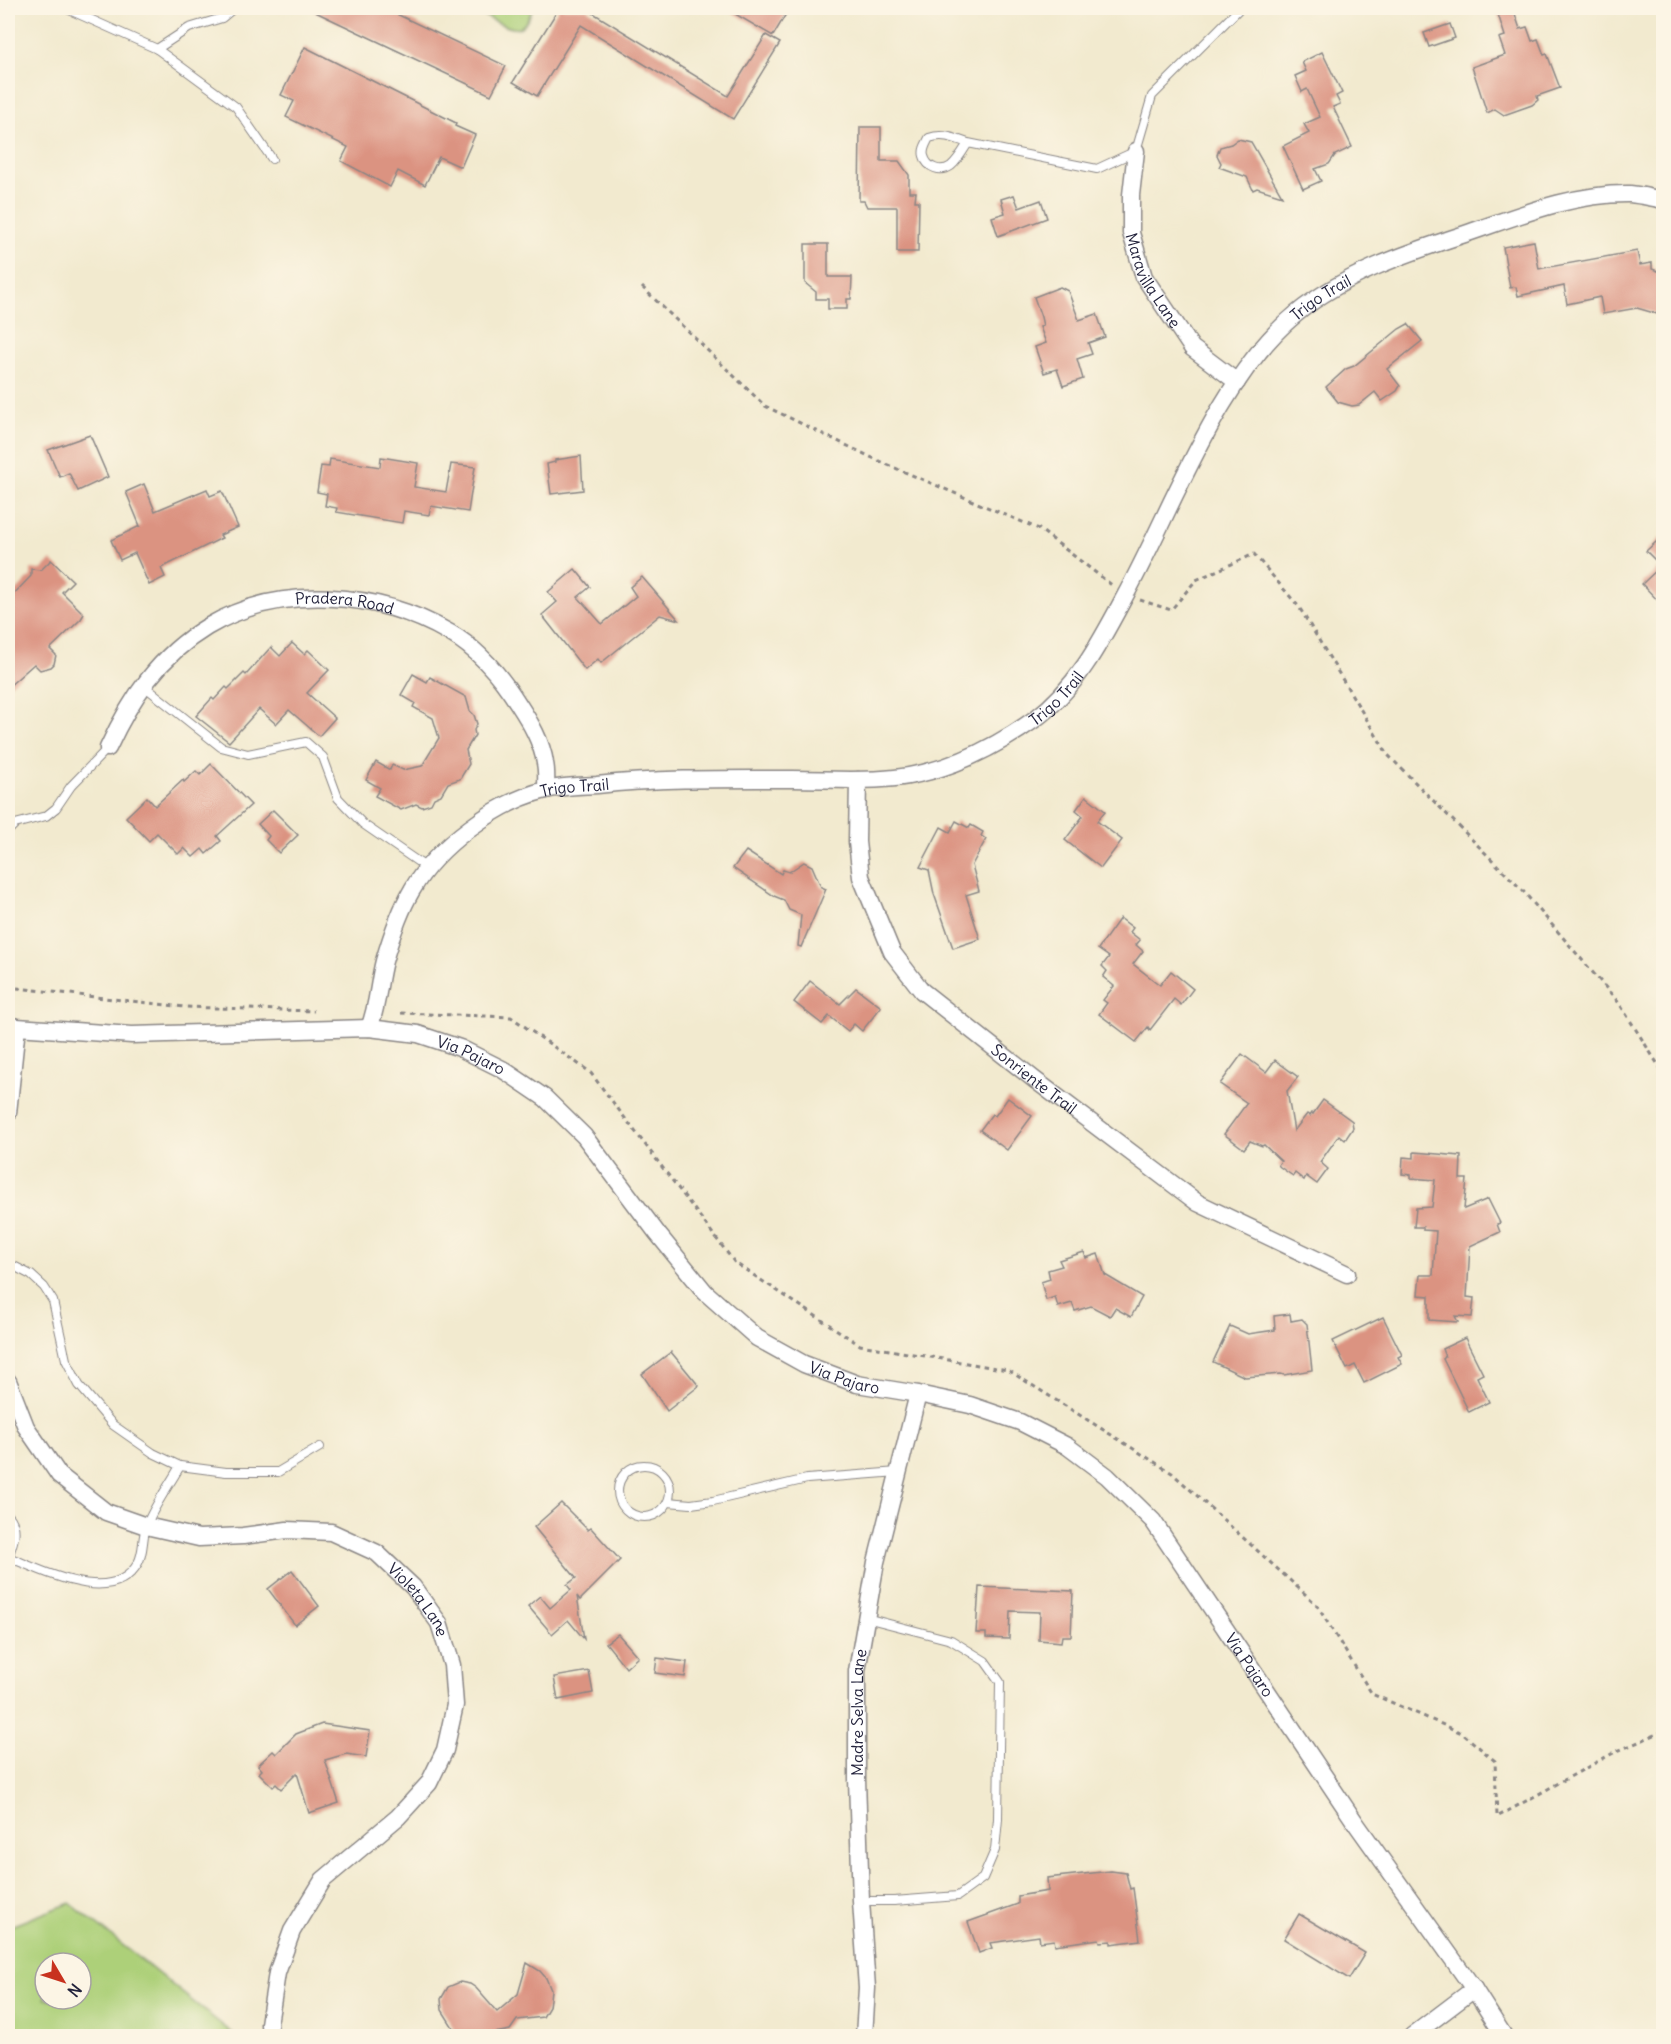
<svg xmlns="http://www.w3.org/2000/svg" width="1671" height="2044" font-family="Delius,sans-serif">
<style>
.green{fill:#add079;stroke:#68795a;stroke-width:1.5;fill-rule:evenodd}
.building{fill:#db9381}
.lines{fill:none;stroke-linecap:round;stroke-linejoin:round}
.service-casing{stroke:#8a8685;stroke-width:10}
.minor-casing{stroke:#8a8685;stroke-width:19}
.path{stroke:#8a8685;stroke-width:3;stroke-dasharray:4.5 4.5;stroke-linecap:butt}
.service{stroke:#fff;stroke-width:8}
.minor{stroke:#fff;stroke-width:16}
.labels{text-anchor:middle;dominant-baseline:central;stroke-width:6;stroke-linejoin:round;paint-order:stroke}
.street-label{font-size:16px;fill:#22223b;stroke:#fcf5e5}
</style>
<rect width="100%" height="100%" fill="#fcf5e5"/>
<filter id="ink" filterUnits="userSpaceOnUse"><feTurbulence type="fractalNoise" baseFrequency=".0167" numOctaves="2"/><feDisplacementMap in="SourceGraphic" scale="12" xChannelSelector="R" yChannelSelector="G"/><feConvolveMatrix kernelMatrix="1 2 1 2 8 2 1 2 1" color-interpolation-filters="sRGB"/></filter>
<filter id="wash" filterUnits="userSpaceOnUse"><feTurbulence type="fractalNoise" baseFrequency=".008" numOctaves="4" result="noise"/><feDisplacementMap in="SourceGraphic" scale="24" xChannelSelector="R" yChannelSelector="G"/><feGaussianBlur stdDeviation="1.35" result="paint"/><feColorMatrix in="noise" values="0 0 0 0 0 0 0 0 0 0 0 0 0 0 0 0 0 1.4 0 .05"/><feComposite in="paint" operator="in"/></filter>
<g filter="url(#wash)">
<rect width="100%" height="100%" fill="#f2eacf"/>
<g class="green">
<path d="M470 8H533C530 14 527 25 519 28 510 32 479 12 470 8Z"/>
<path d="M70 1903 236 2036H8V1927ZM45 1963H81V1999H45Z"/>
</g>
<g id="blocks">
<g class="building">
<polygon points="307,8 384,8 506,66 491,95"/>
<polygon points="559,8 585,8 728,96 766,35 780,43 733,119 581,25 537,96 513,82"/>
<polygon points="725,8 776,8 786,14 773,36"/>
<polygon points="1496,8 1513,8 1520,29 1527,27 1532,41 1538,39 1544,55 1547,54 1560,88 1537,96 1538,100 1532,105 1504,115 1495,109 1487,113 1472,67 1505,55 1499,38 1505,36"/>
<polygon points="1450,24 1455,38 1429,47 1424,33"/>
<polygon points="305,47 456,123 455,126 475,135 461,167 439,157 425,185 398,171 390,187 341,161 348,147 286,117 294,101 281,95"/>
<polygon points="1322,52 1342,93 1336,96 1340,104 1333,107 1352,147 1335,155 1329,164 1315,169 1321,181 1303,189 1283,146 1309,133 1304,124 1320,117 1307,89 1302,92 1295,76 1306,71 1302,62"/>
<polygon points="860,127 881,127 881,161 899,161 909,175 909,192 916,192 915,201 919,201 918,252 897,252 897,207 867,207 864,201 859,201"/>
<polygon points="1238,139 1251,142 1282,196 1257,188 1253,190 1247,177 1219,167 1221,163 1217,155 1220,147 1231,144"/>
<polygon points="1014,195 1019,208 1041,200 1047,218 998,236 992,217 1005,213 1001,199"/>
<polygon points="1534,241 1539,269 1637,251 1640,265 1652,263 1652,269 1664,273 1664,316 1637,308 1603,314 1600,297 1567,304 1564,286 1518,296 1516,287 1510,288 1503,247"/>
<polygon points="805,244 828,244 828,277 852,277 851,299 847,299 847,309 828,309 828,299 816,299 816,292 805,283"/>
<polygon points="1060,287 1068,291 1079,320 1097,314 1105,337 1088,343 1092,354 1077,359 1083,379 1063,386 1057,369 1044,373 1035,347 1046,343 1040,327 1043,326 1041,317 1034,297"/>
<polygon points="1408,324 1422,341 1387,369 1400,386 1397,391 1382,401 1375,392 1359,405 1352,406 1338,402 1326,387 1346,369 1354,366 1399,329"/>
<polygon points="90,435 108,477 78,491 69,473 60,477 48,450"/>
<polygon points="581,456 583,490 551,494 547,464 555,462 555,460"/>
<polygon points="381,457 418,463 414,487 446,492 451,464 475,467 468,512 431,506 429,515 404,511 402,523 336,512 337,508 325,506 327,494 317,492 321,466 329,467 330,459 380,467"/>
<polygon points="144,484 155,511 207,489 210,496 222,491 238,527 220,535 222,538 161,568 165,577 149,585 135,553 120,560 111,540 140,526 126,492"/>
<polygon points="1664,535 1664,607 1642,584 1661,566 1646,551"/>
<polygon points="51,560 73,581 62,592 84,614 81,619 50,649 56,655 54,664 51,667 40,670 34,664 8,687 8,600 31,576 31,569 41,570"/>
<polygon points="575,569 590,587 578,597 602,624 636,596 630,587 642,577 679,620 660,615 601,663 598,659 585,670 542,615 557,602 548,592"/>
<polygon points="292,643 304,654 308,650 329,670 307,693 335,718 319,736 289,710 276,724 259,709 229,742 196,716 212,698 214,700 226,687 228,689 244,673 246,675 271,647 280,656"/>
<polygon points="413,674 427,682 430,677 466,697 470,711 474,715 477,724 474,730 475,735 466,750 469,764 460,779 448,783 441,795 434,798 431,804 422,807 416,804 401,810 375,796 380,788 366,780 376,762 390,770 392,765 403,770 422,766 439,738 433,718 413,707 415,703 401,695"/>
<polygon points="211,764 251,805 217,836 221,841 206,854 202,849 193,857 184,848 178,854 157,833 149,841 126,817 147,797 155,806 183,780 184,782 196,771 200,775"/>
<polygon points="1086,796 1105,811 1097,821 1122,840 1101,868 1065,840 1083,816 1076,810"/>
<polygon points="273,810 298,835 279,853 266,840 269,836 258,824"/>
<polygon points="956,821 969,828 971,825 983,832 981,836 986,839 972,865 979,891 966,895 980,939 953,948 934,894 929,870 920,867 941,827 950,832"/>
<polygon points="746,851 781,874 783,870 789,872 804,862 812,866 821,887 826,889 801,947 798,946 801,915 789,910 784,900 774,896 733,868"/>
<polygon points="1120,918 1133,928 1130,932 1140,940 1136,945 1143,951 1133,964 1160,985 1171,971 1193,989 1181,1005 1174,999 1150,1030 1148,1027 1136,1042 1099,1014 1107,1003 1103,1000 1114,986 1103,977 1107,971 1102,966 1109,957 1098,949"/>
<polygon points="810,981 840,1004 856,988 881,1007 862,1031 854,1024 848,1031 829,1016 822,1024 794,1002"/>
<polygon points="1242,1054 1266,1072 1275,1060 1298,1077 1287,1091 1294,1131 1307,1114 1310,1116 1312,1113 1313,1114 1323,1100 1352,1121 1353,1128 1345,1140 1339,1135 1320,1162 1328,1169 1317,1184 1306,1176 1304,1180 1295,1173 1293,1176 1280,1167 1278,1165 1281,1161 1264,1145 1262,1146 1250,1141 1244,1149 1224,1134 1247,1103 1220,1084"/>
<polygon points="1008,1098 1032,1116 1007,1150 980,1130 992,1114 995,1116"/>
<polygon points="1414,1152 1461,1156 1460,1179 1467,1179 1464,1209 1488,1199 1500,1223 1497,1224 1500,1232 1470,1246 1467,1297 1474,1298 1472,1317 1455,1316 1458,1322 1429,1320 1429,1296 1418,1295 1420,1275 1433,1275 1436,1231 1423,1230 1423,1227 1414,1227 1416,1208 1432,1207 1435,1180 1411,1178 1411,1175 1402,1174 1403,1157 1414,1158"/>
<polygon points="1084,1252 1086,1258 1098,1254 1105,1275 1142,1297 1131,1317 1115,1308 1110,1316 1091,1306 1075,1311 1072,1303 1058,1307 1055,1297 1046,1300 1041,1282 1050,1279 1048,1270 1062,1266 1059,1260"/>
<polygon points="1290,1314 1291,1321 1302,1319 1307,1324 1312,1370 1284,1375 1281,1374 1245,1377 1213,1362 1230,1326 1248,1334 1275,1330 1274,1316"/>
<polygon points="1383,1317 1402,1355 1398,1357 1402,1364 1364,1383 1355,1365 1347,1369 1333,1341"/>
<polygon points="1465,1338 1483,1374 1477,1377 1489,1402 1469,1412 1443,1359 1445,1357 1442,1349"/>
<polygon points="671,1352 699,1386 667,1411 642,1374"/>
<polygon points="561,1503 588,1530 591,1528 620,1560 580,1600 577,1596 584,1639 568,1620 552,1634 528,1606 540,1596 550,1608 571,1590 567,1585 576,1578 534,1527"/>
<polygon points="292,1570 319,1606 295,1625 268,1589"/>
<polygon points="979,1587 1073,1591 1071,1636 1062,1636 1061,1642 1039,1640 1040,1612 1010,1611 1009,1639 986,1638 986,1633 976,1633"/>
<polygon points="618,1634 638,1657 626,1668 606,1643"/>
<polygon points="657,1658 687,1662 685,1677 655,1673"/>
<polygon points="589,1671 593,1693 558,1700 554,1677"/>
<polygon points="322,1724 370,1731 366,1757 346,1754 325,1760 339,1803 309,1813 297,1773 281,1789 276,1784 273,1787 259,1773 262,1770 258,1765 273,1751 276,1754 296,1734"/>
<polygon points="1111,1871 1126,1873 1130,1889 1133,1888 1140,1940 1111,1944 1111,1941 1100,1942 1099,1939 1055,1945 1054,1940 1040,1942 1039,1936 990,1943 992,1948 979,1953 968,1922 1018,1904 1018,1896 1048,1891 1047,1878"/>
<polygon points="1299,1914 1365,1953 1349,1979 1284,1939"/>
<polygon points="527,1963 540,1971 546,1978 551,1990 549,2007 543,2017 517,2020 510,2030 495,2033 491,2037 459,2037 442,2010 441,1999 448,1987 460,1982 470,1984 476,1988 497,2012 518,1994"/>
</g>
</g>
</g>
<g filter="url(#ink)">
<use href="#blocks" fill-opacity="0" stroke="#8a8685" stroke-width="1.5"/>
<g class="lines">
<defs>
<g id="service">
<polyline points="65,8 157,49 236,107 272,159"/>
<polyline points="157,49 189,28 222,18 234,8"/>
<path d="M968 143C963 151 958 160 951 166 941 173 927 168 924 156 922 150 926 144 929 138 943 133 954 138 968 143L1097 169 1136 151 1152 96 1240 8"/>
<polyline points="143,685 221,747 248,754 306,742 323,757 338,798 363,824 427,868"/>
<polyline points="8,831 15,824 46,816 56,808 71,786 108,748"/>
<polyline points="8,1263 31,1275 44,1287 53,1301 66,1360 79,1385 113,1425 153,1453 180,1466 226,1472 278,1472 320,1447"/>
<circle cx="644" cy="1491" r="26"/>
<polyline points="668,1502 691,1504 713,1501 807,1479 898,1472"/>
<path d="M8 1515C20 1528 13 1543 8 1557"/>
<path d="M8 1557C42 1570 113 1608 138 1563 144 1553 142 1538 146 1527 152 1509 170 1484 180 1466"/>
<polyline points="861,1901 894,1901 958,1896 983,1878 995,1850 998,1819 1000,1682 985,1661 951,1640 866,1618"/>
</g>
<g id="minor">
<path id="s1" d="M1136 151 1131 195V233L1144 277 1192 348 1237 382"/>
<path id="s2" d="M108 748C131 698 159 656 207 627 280 583 378 591 450 633 478 649 502 678 519 705 530 722 542 742 545 763 547 771 546 781 546 790"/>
<path id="s3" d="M858 780 857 842 861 877 892 952 922 991 1035 1080 1198 1203 1347 1274"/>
<path id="s4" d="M8 1025 17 1027 132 1035 369 1028 418 1034 460 1048 502 1069 545 1098 584 1136 657 1233 705 1292 757 1338 804 1364 857 1384 918 1394 970 1405 1020 1422 1067 1446 1107 1476 1153 1521 1357 1825 1474 1989 1504 2036"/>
<path id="s5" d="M369 1028C378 1006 378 984 384 961 391 937 399 912 412 890 436 847 498 801 546 790 562 786 580 786 597 785 661 778 728 779 793 779 827 779 861 782 895 778 947 772 993 749 1035 719 1077 688 1101 641 1125 596 1173 508 1218 378 1296 314 1344 274 1407 253 1465 234 1518 216 1573 193 1630 194 1641 195 1652 198 1664 200"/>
<polyline points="8,1113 17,1027"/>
<path id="s6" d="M8 1381 26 1427 59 1475 106 1512 146 1526 199 1538 243 1536 287 1530 331 1532 377 1553 413 1587 439 1623 452 1665 455 1705 445 1750 429 1783 398 1817 323 1880 292 1931 277 1973 269 2024 270 2036"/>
<path id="s7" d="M864 2036 867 1988 861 1901 857 1779V1671L876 1562 918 1394"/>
<polyline points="1412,2036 1474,1989"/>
</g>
</defs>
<use href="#service" class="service-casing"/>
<use href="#minor" class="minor-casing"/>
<g class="path">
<polyline points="642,287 765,406 881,462 1039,529 1113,586"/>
<polyline points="1140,600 1171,610 1196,580 1254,554 1299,607 1388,755 1523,891 1619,1003 1664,1074"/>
<polyline points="8,987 184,1007 314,1011"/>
<polyline points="401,1013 511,1017 590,1072 735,1263 860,1345 1008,1370 1172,1473 1316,1604 1372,1694 1462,1733 1495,1761 1497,1817 1615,1752 1664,1731"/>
</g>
<use href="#service" class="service"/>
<use href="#minor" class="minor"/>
</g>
</g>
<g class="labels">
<g class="street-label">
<text stroke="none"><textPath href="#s1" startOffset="135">Maravilla Lane</textPath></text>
<text stroke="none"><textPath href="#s5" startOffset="1335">Trigo Trail</textPath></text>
<text stroke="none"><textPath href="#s2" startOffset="302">Pradera Road</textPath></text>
<text stroke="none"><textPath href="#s5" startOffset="849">Trigo Trail</textPath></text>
<text stroke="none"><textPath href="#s5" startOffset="345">Trigo Trail</textPath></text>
<text stroke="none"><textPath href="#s4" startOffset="468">Via Pajaro</textPath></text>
<text stroke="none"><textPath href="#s3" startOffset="370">Sonriente Trail</textPath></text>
<text stroke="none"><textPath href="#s4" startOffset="972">Via Pajaro</textPath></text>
<text stroke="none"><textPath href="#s6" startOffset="510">Violeta Lane</textPath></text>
<text stroke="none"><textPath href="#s4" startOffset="1494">Via Pajaro</textPath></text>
<text stroke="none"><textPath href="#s7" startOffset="324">Madre Selva Lane</textPath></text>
</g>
</g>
<rect width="1671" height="2044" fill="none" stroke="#fcf5e5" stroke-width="30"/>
<g transform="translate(63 1981) rotate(129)"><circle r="28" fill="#fcf5e5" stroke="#a5a1a1" stroke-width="1.5"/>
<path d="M0-4.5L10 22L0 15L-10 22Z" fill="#c8321e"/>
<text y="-9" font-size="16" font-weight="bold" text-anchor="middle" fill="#22223b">N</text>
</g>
</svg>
